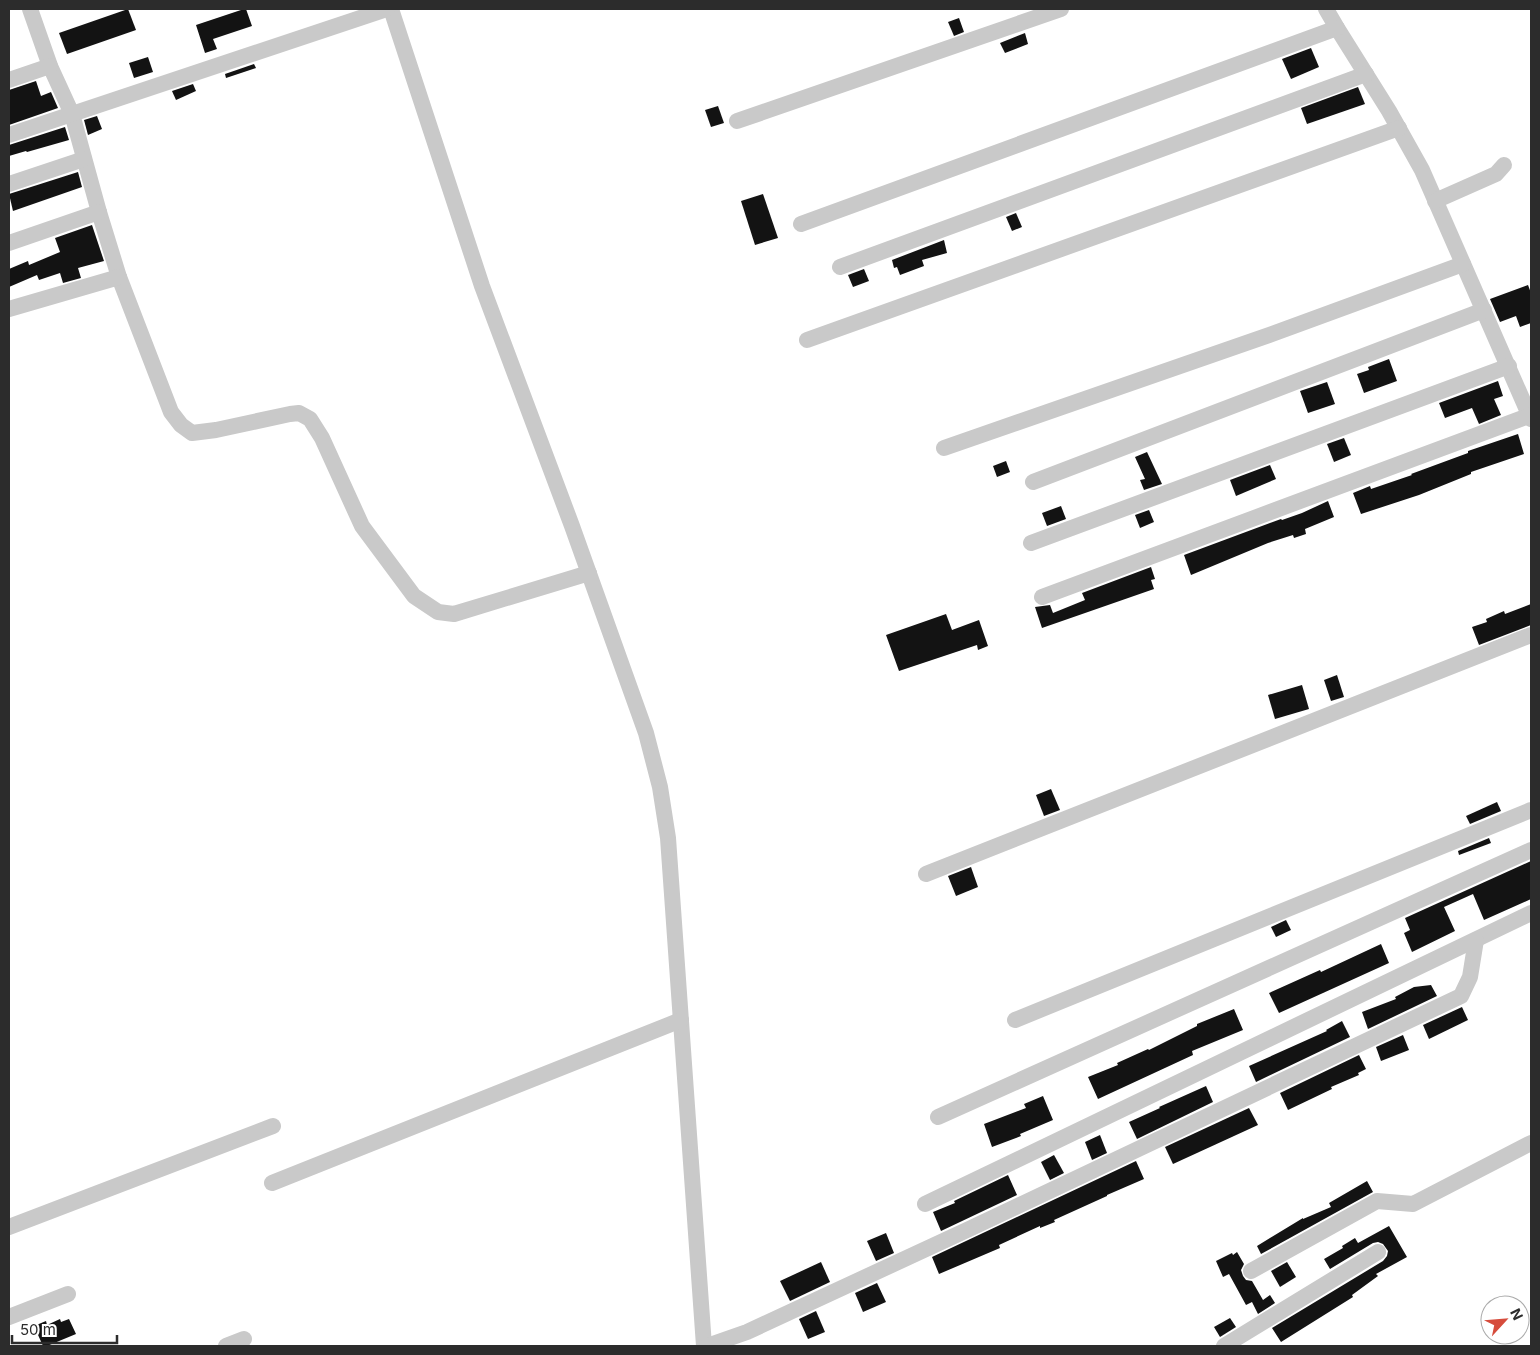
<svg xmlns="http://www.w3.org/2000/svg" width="1540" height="1355" font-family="Inter,sans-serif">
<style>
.building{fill:#131313}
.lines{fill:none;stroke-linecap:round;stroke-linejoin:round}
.minor{stroke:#c9c9c9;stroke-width:16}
</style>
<rect width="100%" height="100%" fill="#fff"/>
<g class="building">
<polygon points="128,9 136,30 67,54 59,33"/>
<polygon points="244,9 246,9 252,26 213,39 217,49 205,53 196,25"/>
<polygon points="959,18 964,32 954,36 948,22"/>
<polygon points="1025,33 1028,44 1005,53 1000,43"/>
<polygon points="1311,48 1319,67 1291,79 1282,59"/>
<polygon points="148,57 153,72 134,78 129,63"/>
<polygon points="254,64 256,68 226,78 225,74"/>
<polygon points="36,81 41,96 51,92 58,108 9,125 9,90"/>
<polygon points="193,84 196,91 176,100 172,91"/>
<polygon points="1358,87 1365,104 1307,124 1301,108"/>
<polygon points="718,106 724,123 711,127 705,110"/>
<polygon points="97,116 102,129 88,135 84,120"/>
<polygon points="65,127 69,140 27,152 26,151 9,156 9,145"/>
<polygon points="78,172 82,187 13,211 9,194"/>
<polygon points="763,194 778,238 755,245 741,201"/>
<polygon points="1016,213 1022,227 1012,231 1006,217"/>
<polygon points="92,225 104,261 78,268 81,278 63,283 60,273 39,280 37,275 9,287 9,269 28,261 29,265 60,252 55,238"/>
<polygon points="944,240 947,253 922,260 924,266 900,275 897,267 894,268 892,260"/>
<polygon points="864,269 869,281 853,287 848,275"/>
<polygon points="1528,285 1531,293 1531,323 1520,327 1516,316 1500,322 1490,299"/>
<polygon points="1389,359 1397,381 1364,393 1357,374 1369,370 1368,367"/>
<polygon points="1498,381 1503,396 1494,399 1501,415 1479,424 1472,408 1445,418 1439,403"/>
<polygon points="1327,382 1335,404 1308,413 1300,391"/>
<polygon points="1518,434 1524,454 1471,472 1471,474 1419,495 1361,514 1353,493 1370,486 1371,489 1412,475 1411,474 1468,453 1468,451"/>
<polygon points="1344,438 1351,455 1334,462 1327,444"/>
<polygon points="1147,452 1162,484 1144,490 1140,480 1145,479 1135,457"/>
<polygon points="1006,461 1010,472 997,477 993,466"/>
<polygon points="1270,465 1276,479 1236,496 1230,480"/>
<polygon points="1328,501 1334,517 1305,529 1306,534 1294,538 1293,535 1268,543 1191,575 1184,555 1281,519 1282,520 1302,513"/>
<polygon points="1061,506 1066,519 1047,526 1042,513"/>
<polygon points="1149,510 1154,522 1140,528 1135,515"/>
<polygon points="1151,567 1155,579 1151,580 1154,589 1042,628 1035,607 1050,605 1053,613 1085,600 1082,593"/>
<polygon points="1531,604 1531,625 1479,645 1472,627 1487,622 1486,619 1504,611 1505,614"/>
<polygon points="946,614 952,630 979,620 988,646 978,650 977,645 899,671 886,635"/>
<polygon points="1337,675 1344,697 1331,701 1324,680"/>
<polygon points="1302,685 1309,709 1275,719 1268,695"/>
<polygon points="1051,789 1060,810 1044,816 1036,795"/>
<polygon points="1497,802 1501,811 1470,824 1466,816"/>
<polygon points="1489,838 1491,843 1459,855 1458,851"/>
<polygon points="1531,861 1531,899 1484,920 1473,894 1444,907 1455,931 1412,952 1404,933 1410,930 1405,918"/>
<polygon points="971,867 978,887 956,896 948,876"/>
<polygon points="1286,920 1291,930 1276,937 1271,927"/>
<polygon points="1381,944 1389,963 1279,1013 1269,993 1320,970 1321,972"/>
<polygon points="1431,985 1437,996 1368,1029 1362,1012 1396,999 1395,997 1414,987"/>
<polygon points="1462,1007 1468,1020 1429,1039 1423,1025"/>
<polygon points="1234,1009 1243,1030 1192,1051 1193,1055 1098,1099 1088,1077 1118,1065 1117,1063 1148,1049 1149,1050 1197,1026 1197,1024"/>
<polygon points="1342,1021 1350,1037 1256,1082 1249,1066 1327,1031 1326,1030"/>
<polygon points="1403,1035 1409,1050 1381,1061 1376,1047"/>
<polygon points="1359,1055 1366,1069 1358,1073 1359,1075 1331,1087 1332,1089 1288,1110 1280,1093"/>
<polygon points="1206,1086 1213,1102 1137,1139 1129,1122 1160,1108 1159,1107"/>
<polygon points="1043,1096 1053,1120 1020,1134 1021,1136 992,1147 984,1124 1026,1108 1024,1104"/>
<polygon points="1249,1108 1258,1125 1173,1164 1165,1147"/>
<polygon points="1100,1135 1107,1153 1092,1160 1085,1142"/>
<polygon points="1054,1155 1064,1173 1050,1180 1041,1162"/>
<polygon points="1136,1161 1144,1179 1107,1195 1107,1196 1054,1220 1055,1222 1040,1228 1040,1226 999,1245 1000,1248 939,1274 932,1257"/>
<polygon points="1008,1175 1017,1195 941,1231 933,1212 955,1203 954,1201"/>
<polygon points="1367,1181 1373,1192 1261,1254 1257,1246 1303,1218 1303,1219 1331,1207 1329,1203"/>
<polygon points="1389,1226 1407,1257 1376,1274 1378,1276 1352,1295 1353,1297 1281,1342 1272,1328 1383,1261 1387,1256 1388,1251 1383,1244 1378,1242 1373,1243 1330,1269 1324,1259 1343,1248 1342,1246 1355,1238 1358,1243"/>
<polygon points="886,1233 894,1253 876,1261 867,1241"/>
<polygon points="1237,1252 1244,1264 1241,1270 1243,1276 1246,1280 1252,1281 1263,1300 1270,1295 1275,1303 1258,1314 1252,1302 1246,1305 1229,1274 1223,1277 1216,1261 1232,1253 1233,1255"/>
<polygon points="821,1262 830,1282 790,1301 780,1281"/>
<polygon points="1287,1262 1296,1277 1280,1287 1271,1271"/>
<polygon points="877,1283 886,1302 863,1312 855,1293"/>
<polygon points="816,1311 825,1332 808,1339 799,1319"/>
<polygon points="1230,1318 1236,1327 1220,1337 1214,1327"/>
<polygon points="60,1319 61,1322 69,1319 76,1334 47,1346 43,1346 34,1326 46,1321 47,1325"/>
</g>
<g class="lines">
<g class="minor">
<polyline points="30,9 50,66 72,114 99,212 119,277 171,412 181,425 192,433 216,430 290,414 299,413 310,419 322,438 362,526 414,596 438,612 454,614 589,573"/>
<polyline points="391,9 482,286 572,526 646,733 660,787 668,838 704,1346"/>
<polyline points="1326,9 1337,28 1389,111 1422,170 1531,419"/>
<polyline points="9,80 50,66"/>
<polyline points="737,121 1061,9"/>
<polyline points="9,135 387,9"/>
<polyline points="9,184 84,159"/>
<polyline points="1435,201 1496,174 1504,165"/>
<polyline points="801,224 1337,28"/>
<polyline points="9,243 99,212"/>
<polyline points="840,267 1366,74"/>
<polyline points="9,309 119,277"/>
<polyline points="807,340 1399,128"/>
<polyline points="944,448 1272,334 1463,264"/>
<polyline points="1033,482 1484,310"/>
<polyline points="1031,543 1509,366"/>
<polyline points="1042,597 1531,415"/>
<polyline points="926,874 1531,635"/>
<polyline points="1015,1020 1531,810"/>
<polyline points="938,1117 1531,850"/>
<polyline points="272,1183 681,1020"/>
<polyline points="925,1204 1531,913"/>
<polyline points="9,1227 273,1126"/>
<polyline points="1251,1271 1377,1201 1413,1204 1531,1143"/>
<polyline points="9,1317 68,1294"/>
<polyline points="226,1346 244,1339"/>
<polyline points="707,1346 747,1332 967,1230 1461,996 1470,977 1476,940"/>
<polyline points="1224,1346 1378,1252"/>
</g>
</g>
<rect width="1540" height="1355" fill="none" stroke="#2c2c2c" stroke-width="20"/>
<g transform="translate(1505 1320) rotate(64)"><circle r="24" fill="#ffffff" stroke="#ababab"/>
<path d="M0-4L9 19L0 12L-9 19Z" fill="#d64c3c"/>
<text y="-8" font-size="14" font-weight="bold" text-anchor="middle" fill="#2c2c2c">N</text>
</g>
<path d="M12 1335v8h105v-8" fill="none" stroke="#2c2c2c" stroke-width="2.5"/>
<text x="20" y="1335" font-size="15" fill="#2c2c2c" stroke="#ffffff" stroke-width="4" paint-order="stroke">50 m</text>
</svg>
